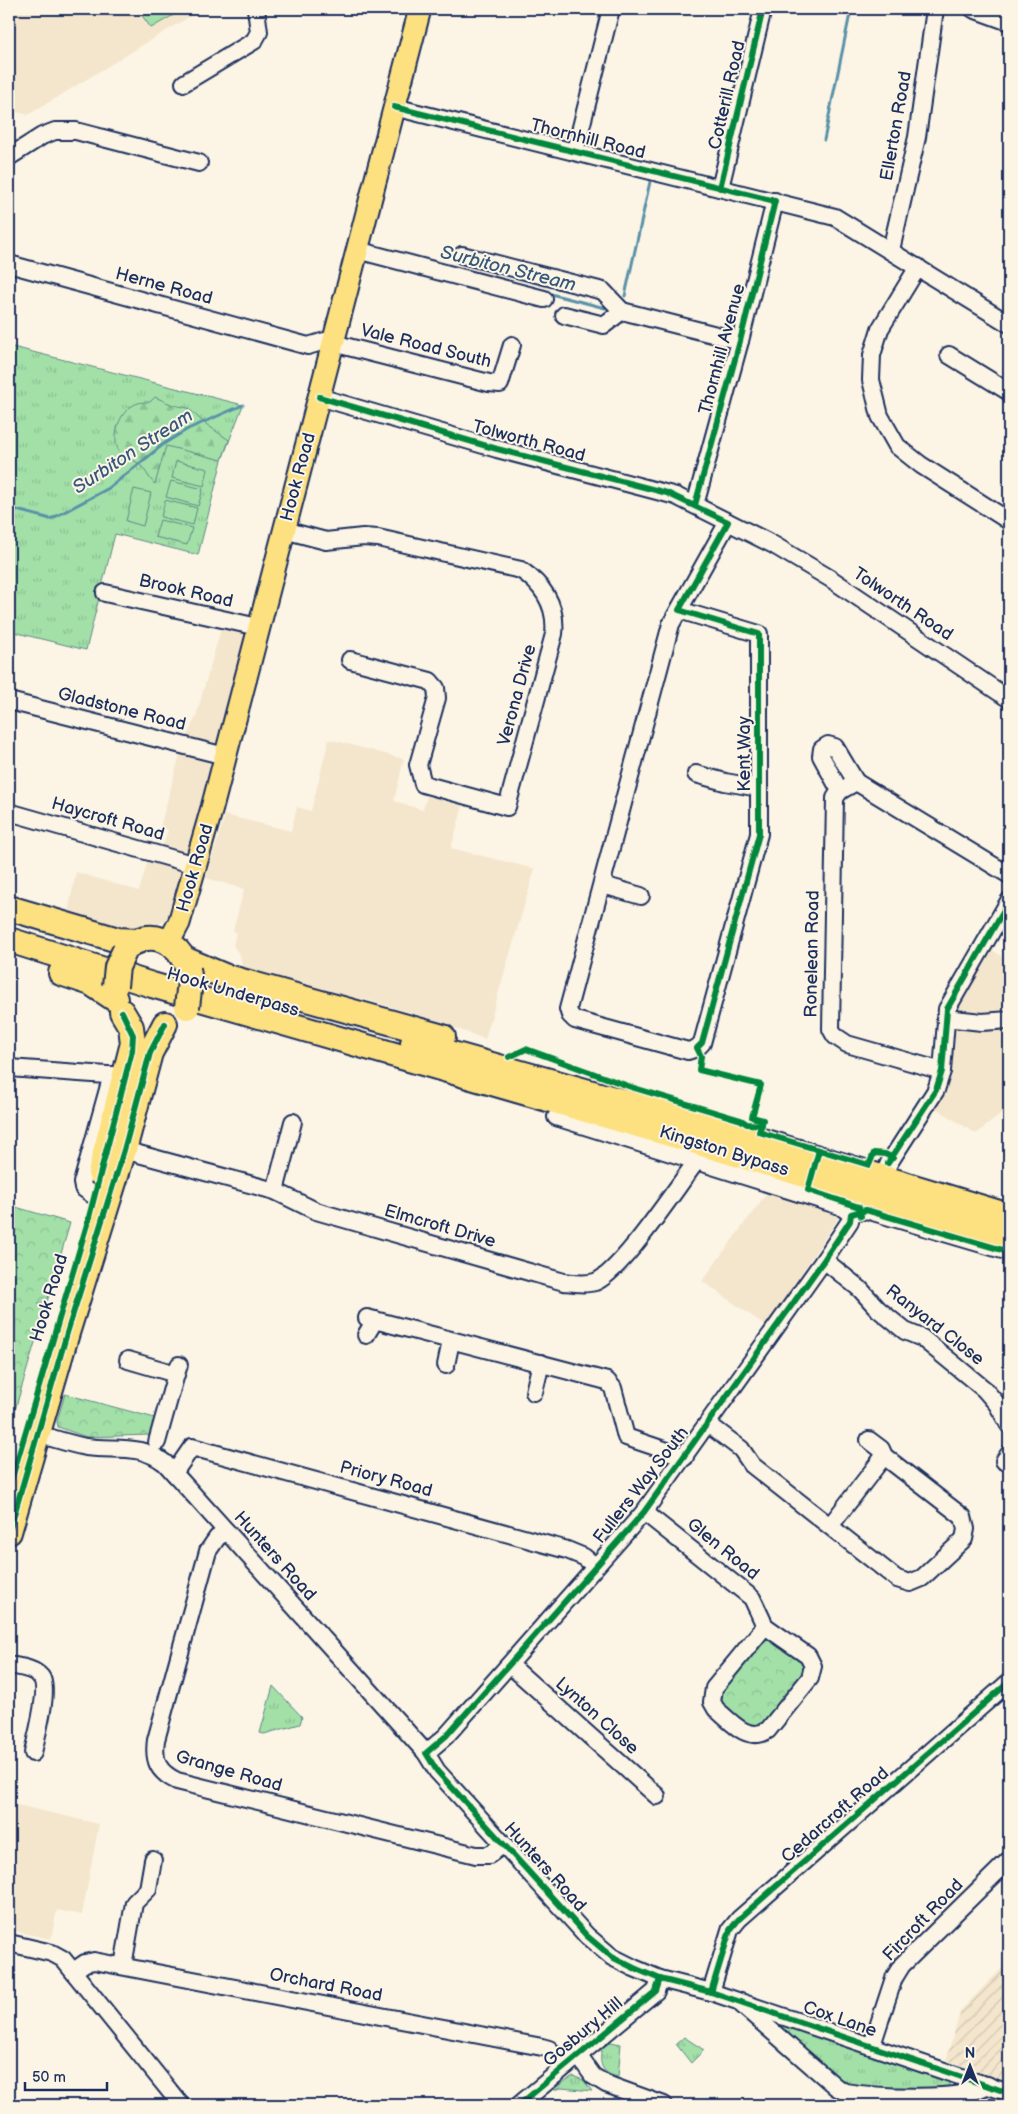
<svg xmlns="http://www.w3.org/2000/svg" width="1018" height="2114" font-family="'Balsamiq Sans',sans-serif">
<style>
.built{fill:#f4e6cd}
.industrial{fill:url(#industrial-furrows)}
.grass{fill:url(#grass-tufts);stroke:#5e8883}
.forest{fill:url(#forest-firs);stroke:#5e8883}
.park{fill:url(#park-crowns);stroke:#5e8883}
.pitch{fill:#a2e0a8;stroke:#5e8883}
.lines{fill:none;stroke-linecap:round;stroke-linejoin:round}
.stream{stroke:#5991a8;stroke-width:3}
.minor-casing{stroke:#1b2f5e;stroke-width:20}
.major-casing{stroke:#1b2f5e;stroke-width:25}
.highway-casing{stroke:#1b2f5e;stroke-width:28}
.minor{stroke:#fcf5e5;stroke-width:16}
.major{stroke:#fde080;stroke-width:21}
.highway{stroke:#fde080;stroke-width:24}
.highway-bridge-casing{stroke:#1b2f5e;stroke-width:28;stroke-linecap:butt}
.highway-bridge{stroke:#fde080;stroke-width:24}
.cycleway-casing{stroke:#fcf5e5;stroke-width:9}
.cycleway{stroke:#00873e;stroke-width:6}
.labels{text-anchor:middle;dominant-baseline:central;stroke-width:4;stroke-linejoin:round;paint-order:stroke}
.street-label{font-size:18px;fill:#1b2f5e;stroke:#fcf5e5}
.water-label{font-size:19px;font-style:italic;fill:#35587d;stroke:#fcf5e5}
</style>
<defs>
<pattern id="industrial-furrows" width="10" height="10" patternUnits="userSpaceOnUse" patternTransform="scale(1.25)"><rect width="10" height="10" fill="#f4e6cd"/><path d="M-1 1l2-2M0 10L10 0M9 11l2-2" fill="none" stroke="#d1c6b2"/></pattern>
<pattern id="grass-tufts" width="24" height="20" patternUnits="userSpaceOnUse" patternTransform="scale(1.25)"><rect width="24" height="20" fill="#a2e0a8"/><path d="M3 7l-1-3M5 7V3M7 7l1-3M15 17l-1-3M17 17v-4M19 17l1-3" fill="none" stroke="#8bc093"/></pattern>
<pattern id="forest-firs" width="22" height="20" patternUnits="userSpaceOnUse" patternTransform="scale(1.25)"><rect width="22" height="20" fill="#a2e0a8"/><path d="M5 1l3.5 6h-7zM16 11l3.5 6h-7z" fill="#8bc093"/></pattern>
<pattern id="park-crowns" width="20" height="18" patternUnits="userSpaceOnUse" patternTransform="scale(1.25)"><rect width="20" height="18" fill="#a2e0a8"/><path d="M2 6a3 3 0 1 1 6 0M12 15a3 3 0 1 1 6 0" fill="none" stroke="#8bc093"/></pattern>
</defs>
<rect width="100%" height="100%" fill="#fcf5e5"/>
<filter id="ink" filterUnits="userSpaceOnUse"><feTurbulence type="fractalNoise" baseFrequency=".02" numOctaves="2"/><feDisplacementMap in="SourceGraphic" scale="10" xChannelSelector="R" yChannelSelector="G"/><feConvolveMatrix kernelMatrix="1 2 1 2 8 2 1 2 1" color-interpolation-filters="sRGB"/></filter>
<g filter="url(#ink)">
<g class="built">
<polygon points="9,9 202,9 28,115 9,110"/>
<polygon points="222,625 248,631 171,918 157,925 124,931 68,912 76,872 139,891 148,860 158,862 168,830 160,827 182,747 196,716"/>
<polygon points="329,739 404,759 394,801 423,810 427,796 463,806 451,848 535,869 485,1039 419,1015 367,1000 336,998 243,971 240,955 233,946 236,932 233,931 244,889 206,878 225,815 291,831 297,807 311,811"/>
<polygon points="991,949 1009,961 1009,1108 976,1134 931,1105 944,1089 952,1064 955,1011"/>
<polygon points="769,1190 839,1217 766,1326 702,1281"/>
<polygon points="9,1803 99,1824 82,1915 57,1910 51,1939 9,1930"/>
</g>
<polygon class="industrial" points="1009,1961 1009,2082 946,2060 961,2010"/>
<g class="grass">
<polygon points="9,346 243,405 222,460 198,555 115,534 86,650 9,631"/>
<polygon points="273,1686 302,1717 300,1724 264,1734 260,1733"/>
<polygon points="769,2020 949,2080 949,2090 848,2088"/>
<polygon points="684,2037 704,2050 691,2063 676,2044"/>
<path d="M611 2042 621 2044 618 2077C600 2073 599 2063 602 2047Z"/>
<polygon points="573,2076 583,2080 592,2091 562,2088 552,2090"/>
</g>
<path class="forest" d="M155 397 173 405 188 408 203 422 229 440 222 460 166 446 155 484C148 478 145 468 138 463 133 459 125 458 121 454 110 441 118 414 132 406 138 402 143 402 150 402Z"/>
<g class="park">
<polygon points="9,1205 70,1223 47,1302 38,1303 44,1312 9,1430"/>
<polygon points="65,1394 155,1418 150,1435 86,1437 58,1427 57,1421"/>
<polygon points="766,1636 802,1657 806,1670 763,1729 756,1731 722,1709 719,1696 721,1689"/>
</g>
<g class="pitch">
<polygon points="133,9 184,9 151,28 138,10"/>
<polygon points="176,461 208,469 204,486 172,478"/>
<polygon points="171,481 203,489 198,506 166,497"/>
<polygon points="134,489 151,493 143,526 126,521"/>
<polygon points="165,500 197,508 193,525 161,517"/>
<polygon points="160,520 192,528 187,545 155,537"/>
</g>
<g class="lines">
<g class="stream">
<polyline points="824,140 851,9"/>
<polyline points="547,293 605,308"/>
<polyline points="625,296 651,177"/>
<polyline points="9,508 51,519 109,488 165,443 188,429 243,405"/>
</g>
<defs>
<g id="minor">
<polyline points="973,9 1009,22"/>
<polyline points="184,83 254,41 259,32 256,9"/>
<polyline points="394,107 835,217 1009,324"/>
<polyline points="575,151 611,9"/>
<polyline points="9,157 42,136 55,131 76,131 199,163"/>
<polyline points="720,188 763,9"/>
<polyline points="357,250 544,299"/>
<polyline points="891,250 917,137 935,9"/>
<polyline points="462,255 603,291 622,311"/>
<polyline points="9,264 308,346 325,341 489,383 500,384 512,345"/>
<polyline points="918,267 880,329 872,355 871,380 880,416 897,446 921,465 1009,521"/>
<polyline points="622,311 740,341"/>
<polyline points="564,315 604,325 622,311"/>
<polyline points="949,355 1009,392"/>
<polyline points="319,397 497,449 676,496 772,544 831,579 1009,699"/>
<polyline points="695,505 740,341 775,201"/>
<path d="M284 530 326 541 363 537 378 538 521 570C543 585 557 606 554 634L507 807 423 784 418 765 437 698 436 688 430 681 350 660"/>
<polyline points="105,593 258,627"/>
<polyline points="679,610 759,634 759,834 702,1043 697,1048 688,1051 575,1020 570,1015 568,1009 671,624 728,522"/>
<polyline points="9,701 225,756"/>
<polyline points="696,774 725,782 759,788"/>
<polyline points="840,791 821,756 822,749 828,745 835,747 856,782"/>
<polyline points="9,812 195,865"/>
<polyline points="603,885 641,896"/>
<polyline points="945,1018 982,1022 1009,1020"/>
<polyline points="9,1068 121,1076"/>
<polyline points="942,1071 847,1044 835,1036 831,1029 835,798 840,791 856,782 1009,875"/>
<polyline points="556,1117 840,1206 851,1214"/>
<path d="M124 1150 275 1191 316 1211 564 1282C573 1283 585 1285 595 1282 620 1273 674 1191 693 1166L695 1159"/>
<polyline points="883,1177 889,1163 936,1090 942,1071 947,1009 1009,901"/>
<polyline points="275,1191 293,1122"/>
<polyline points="94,1196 83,1188 82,1183 112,1075"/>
<polyline points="851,1214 866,1210 1009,1252"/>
<polyline points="824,1260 860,1289 878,1309 905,1331 922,1338 984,1389 997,1404 1009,1425"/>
<polyline points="367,1318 607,1381 613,1388 626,1437 685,1457"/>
<polyline points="366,1335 375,1320"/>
<polyline points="128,1360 176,1374 179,1365"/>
<polyline points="446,1365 451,1341"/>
<polyline points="534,1392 541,1363"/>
<polyline points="708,1424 741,1449 752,1465 897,1579 910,1583 922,1578 964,1539 966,1529 963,1517 884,1456 830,1526"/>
<path d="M37 1434C53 1438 70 1444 86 1447 117 1451 139 1443 165 1463L426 1753 437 1771 587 1936 612 1957 634 1968 660 1979 711 1992 1009 2093"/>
<polyline points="869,1440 881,1449 884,1456"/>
<polyline points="157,1442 176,1374"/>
<polyline points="1004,1461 1009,1454"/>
<polyline points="174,1473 192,1447 567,1550 584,1557 595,1566"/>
<path d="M644 1512 752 1598 765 1626 808 1656 813 1666 810 1678 768 1730C748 1743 731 1722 716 1709L712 1702 714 1688 765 1626"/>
<path d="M226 1531 217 1538 208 1551 156 1740C153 1761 158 1772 177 1781L476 1855H489L504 1844"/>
<path d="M9 1665C19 1667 34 1668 41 1677 50 1689 36 1737 33 1753"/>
<polyline points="510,1665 657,1796"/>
<polyline points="426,1753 446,1736 644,1512 824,1260 850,1221 851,1214"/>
<polyline points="9,1943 52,1953 63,1959 181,2105"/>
<polyline points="123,1966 134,1903 148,1889 153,1860"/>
<polyline points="75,1970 85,1963 94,1961 542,2047 549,2049 566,2066"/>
<polyline points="711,1992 730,1930 739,1919 1009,1682"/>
<path d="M742 2005 836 2087 845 2092C876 2097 963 2102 988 2085"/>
<polyline points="872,2045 894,1978 902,1965 1009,1860"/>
<polyline points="578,2055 593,2076 606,2084 664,2105"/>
<polyline points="519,2105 656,1991 660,1979"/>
</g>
<polyline id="major" points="169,942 179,923 212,808 420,9"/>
<g id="highway">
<polyline points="9,908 118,940 138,941"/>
<polyline points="9,940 152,985 683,1138 1009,1237"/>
<path d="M125 949C150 926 178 941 188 969"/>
<polyline points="184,959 224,976 443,1037"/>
<polyline points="61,973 91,983 115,999"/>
<polyline points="413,1043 736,1133 1009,1216"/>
<polyline points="100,1173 133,1043 131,1027 122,1012"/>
<polyline points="9,1532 67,1333 124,1150 150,1053 165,1024"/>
</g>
</defs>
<use href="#minor" class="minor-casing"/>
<use href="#major" class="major-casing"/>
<use href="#highway" class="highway-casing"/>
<use href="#minor" class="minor"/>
<use href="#major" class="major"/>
<use href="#highway" class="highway"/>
<defs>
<g id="highway-bridge">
<polyline points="115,986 117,967 125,950"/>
<polyline points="187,1007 190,982 188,969"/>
</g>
</defs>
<use href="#highway-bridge" class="highway-bridge-casing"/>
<use href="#highway-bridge" class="highway-bridge"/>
<defs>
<g id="cycleway">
<polyline points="394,107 775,201 740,341 695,505"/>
<polyline points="720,188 763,9"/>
<polyline points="319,397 497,449 667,493 728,522 679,610 759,634 759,834 702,1043 697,1048 701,1056 699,1070 761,1085 752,1117 763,1120 759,1132 869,1165 874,1153 885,1154 893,1158"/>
<polyline points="509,1057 526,1049 631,1087 741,1120 747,1124 762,1125"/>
<polyline points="819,1150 808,1190 859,1207 861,1216"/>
<polyline points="888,1163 936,1090 942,1071 947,1009 1009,901"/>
<polyline points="1009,1252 866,1210 851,1214 850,1221 824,1260 644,1512 446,1736 426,1753 437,1771 587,1936 612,1957 634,1968 660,1979 711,1992 1009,2093"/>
<polyline points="9,1488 88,1221 132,1051 133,1035 122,1012"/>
<polyline points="9,1532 67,1333 124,1150 150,1053 165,1024"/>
<polyline points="711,1992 730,1930 739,1919 1009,1682"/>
<polyline points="519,2105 656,1991 660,1979"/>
</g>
</defs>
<use href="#cycleway" class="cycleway-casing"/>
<use href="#cycleway" class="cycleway"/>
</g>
</g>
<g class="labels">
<g class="street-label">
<text transform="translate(727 95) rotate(-77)">Cotterill Road</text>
<text transform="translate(896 126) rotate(-80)">Ellerton Road</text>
<text transform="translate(588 139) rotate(14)">Thornhill Road</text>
<text transform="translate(164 286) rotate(15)">Herne Road</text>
<text transform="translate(426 346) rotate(14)">Vale Road South</text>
<text transform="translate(722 349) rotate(-75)">Thornhill Avenue</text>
<text transform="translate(529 441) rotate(15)">Tolworth Road</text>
<text transform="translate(298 477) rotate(-75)">Hook Road</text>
<text transform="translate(186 591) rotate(13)">Brook Road</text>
<text transform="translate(903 604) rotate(34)">Tolworth Road</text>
<text transform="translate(517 695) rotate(-75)">Verona Drive</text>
<text transform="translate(122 709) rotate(14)">Gladstone Road</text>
<text transform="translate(744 754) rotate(-90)">Kent Way</text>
<text transform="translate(108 819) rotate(16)">Haycroft Road</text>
<text transform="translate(195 868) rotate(-74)">Hook Road</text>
<text transform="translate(812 954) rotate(-89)">Ronelean Road</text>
<text transform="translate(233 992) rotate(16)">Hook Underpass</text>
<text transform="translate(724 1151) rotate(17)">Kingston Bypass</text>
<text transform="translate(440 1226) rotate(16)">Elmcroft Drive</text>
<text transform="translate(49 1298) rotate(-73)">Hook Road</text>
<text transform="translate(935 1325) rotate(38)">Ranyard Close</text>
<text transform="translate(386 1479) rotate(15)">Priory Road</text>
<text transform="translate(641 1485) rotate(-52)">Fullers Way South</text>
<text transform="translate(723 1549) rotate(39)">Glen Road</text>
<text transform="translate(275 1556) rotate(48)">Hunters Road</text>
<text transform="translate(597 1716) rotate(42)">Lynton Close</text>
<text transform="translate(229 1771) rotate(16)">Grange Road</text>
<text transform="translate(835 1815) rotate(-41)">Cedarcroft Road</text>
<text transform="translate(545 1867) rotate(48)">Hunters Road</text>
<text transform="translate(923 1920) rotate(-46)">Fircroft Road</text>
<text transform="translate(326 1985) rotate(11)">Orchard Road</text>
<text transform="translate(840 2019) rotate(19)">Cox Lane</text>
<text transform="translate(583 2032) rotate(-40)">Gosbury Hill</text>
</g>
<g class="water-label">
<text transform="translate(508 269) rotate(14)">Surbiton Stream</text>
<text transform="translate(133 452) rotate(-33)">Surbiton Stream</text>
</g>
</g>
<rect width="1018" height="2114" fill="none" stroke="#fcf5e5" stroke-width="30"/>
<rect x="15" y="15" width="988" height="2084" fill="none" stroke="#1b2f5e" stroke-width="2" filter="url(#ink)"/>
<g transform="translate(970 2066)" stroke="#fcf5e5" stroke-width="4" paint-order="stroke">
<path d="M0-4L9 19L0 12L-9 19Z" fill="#1b2f5e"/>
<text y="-8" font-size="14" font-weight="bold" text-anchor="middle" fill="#1b2f5e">N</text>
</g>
<path d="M25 2082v8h82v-8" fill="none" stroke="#1b2f5e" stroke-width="2.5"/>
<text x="32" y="2082" font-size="15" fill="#1b2f5e" stroke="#fcf5e5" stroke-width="4" paint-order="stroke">50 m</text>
</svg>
